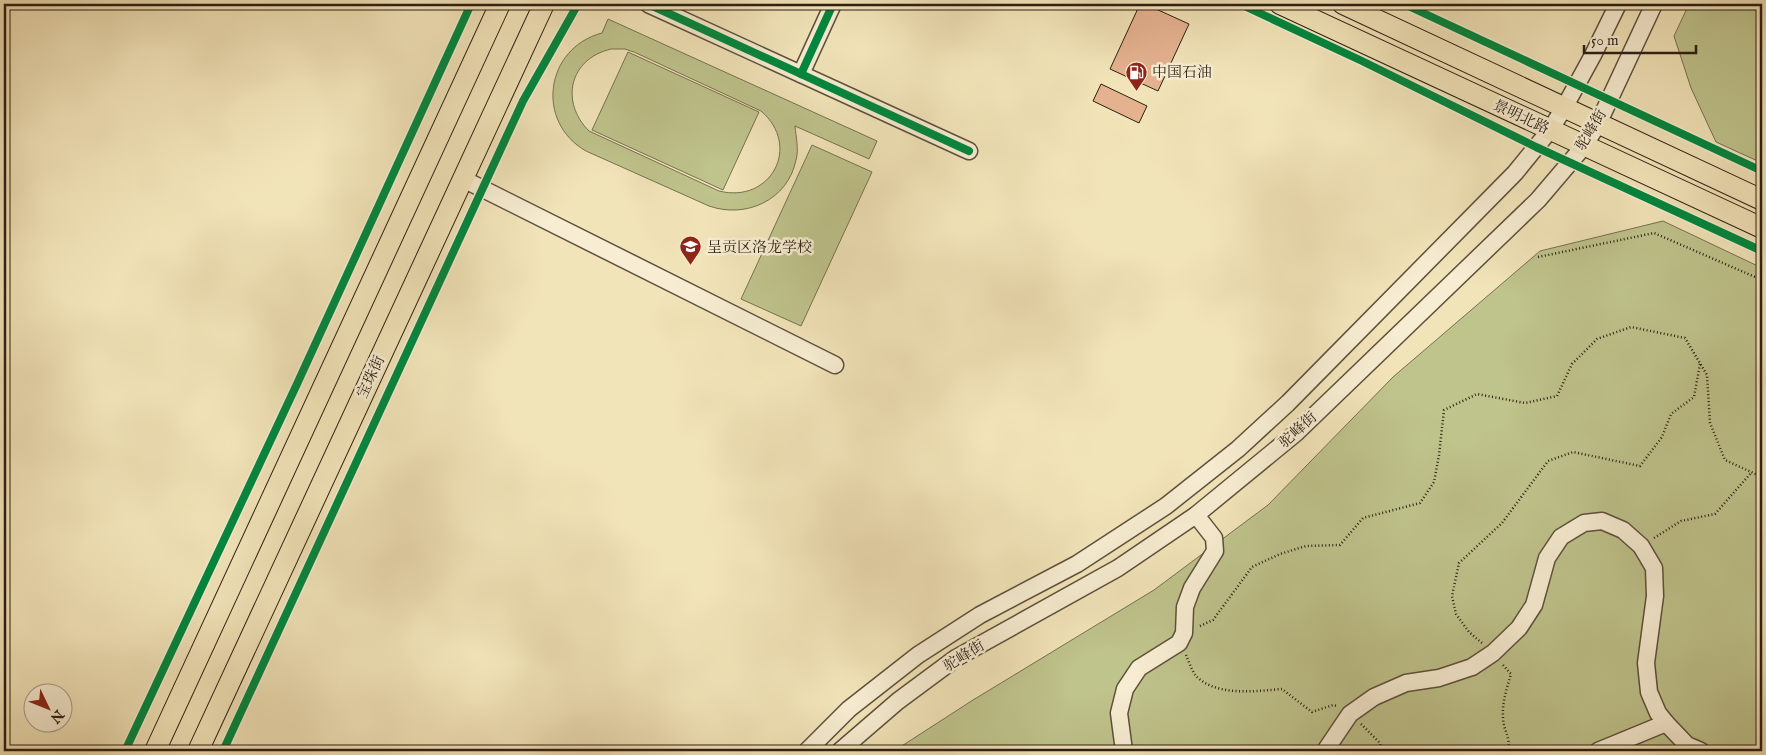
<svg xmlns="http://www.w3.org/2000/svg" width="1766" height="755" font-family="'IM FELL English','Noto Serif SC',serif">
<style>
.green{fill:#bfc38c;stroke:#767150;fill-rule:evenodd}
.building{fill:#e5b290;stroke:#2c1f13}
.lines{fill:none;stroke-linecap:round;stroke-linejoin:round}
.minor-casing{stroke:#5e503c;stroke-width:19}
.major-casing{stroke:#2c1f13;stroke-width:22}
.path{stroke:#2c1f13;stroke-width:2.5;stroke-dasharray:1 2.5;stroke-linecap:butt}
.minor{stroke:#f7edd2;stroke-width:16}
.major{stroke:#f2e4b9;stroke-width:20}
.cycleway-casing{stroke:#f7edd2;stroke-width:11}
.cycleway{stroke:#00873e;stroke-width:8}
.labels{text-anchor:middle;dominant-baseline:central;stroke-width:5;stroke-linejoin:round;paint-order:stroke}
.poi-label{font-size:15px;fill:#2c1f13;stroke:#f7edd2;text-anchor:start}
.street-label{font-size:15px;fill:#2c1f13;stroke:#f7edd2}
</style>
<rect width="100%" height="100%" fill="#f2e4b9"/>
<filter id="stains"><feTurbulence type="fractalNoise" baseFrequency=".004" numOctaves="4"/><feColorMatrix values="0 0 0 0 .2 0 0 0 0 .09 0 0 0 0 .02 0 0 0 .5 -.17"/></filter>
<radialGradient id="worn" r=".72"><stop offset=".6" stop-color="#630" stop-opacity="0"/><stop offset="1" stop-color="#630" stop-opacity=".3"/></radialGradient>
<g class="green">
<polygon points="1689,4 1762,4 1762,163 1716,142 1691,88 1674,36"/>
<path d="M608 19 877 141 869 159 795 126C796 138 799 149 796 160 788 200 746 219 709 206L586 151C535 122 545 48 602 33ZM611 49H625L634 52 761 111C802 146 771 204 719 191L589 131C560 102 569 59 611 49Z"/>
<polygon points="628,52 759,112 723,190 592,130"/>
<polygon points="812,145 872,172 801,326 741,299"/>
<polygon points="1663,221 1762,268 1762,751 894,751 973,700 1154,590 1268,505 1393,377 1540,251"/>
</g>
<g class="building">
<polygon points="1140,4 1145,4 1189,24 1158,91 1110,69"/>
<polygon points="1101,84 1147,106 1139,123 1093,101"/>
</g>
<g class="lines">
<defs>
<g id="minor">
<polyline points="648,4 969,151"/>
<polyline points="801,74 833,4"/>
<polyline points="463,179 835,365"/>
<polyline points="807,751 849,709 918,655 980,615 1077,564 1166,506 1238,449 1288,403 1515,173 1550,130 1564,108 1593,55 1618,4"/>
<polyline points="840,751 898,701 956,658 1118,568 1196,515 1296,433 1538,200 1584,146 1598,124 1654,4"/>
<polyline points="1124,751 1119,713 1125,689 1139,668 1179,643 1184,633 1185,607 1192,588 1215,551 1214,538 1196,515"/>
<polyline points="1325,751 1350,714 1374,697 1406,683 1439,678 1472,667 1493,653 1519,628 1534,605 1547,558 1561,537 1584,523 1602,521 1623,530 1641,546 1654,568 1655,596 1646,663 1649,692 1658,713 1666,723 1687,745 1701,751"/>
<polyline points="1598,751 1666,723"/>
</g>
<g id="major">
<polyline points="1280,4 1762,228"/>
<polyline points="1343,4 1762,200"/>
<polyline points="155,751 500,4"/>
<polyline points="198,751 544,4"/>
</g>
</defs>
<use href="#minor" class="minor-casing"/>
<use href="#major" class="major-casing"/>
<g class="path">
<polyline points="1538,257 1654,233 1762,280"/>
<polyline points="1654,538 1681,521 1715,514 1751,473"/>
<polyline points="1200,626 1213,620 1252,567 1280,554 1306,546 1340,545 1363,518 1420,503 1434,482 1439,455 1444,410 1477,394 1525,403 1557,396 1572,364 1597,339 1631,327 1685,338 1707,375 1710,423 1725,460 1762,477"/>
<polyline points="1482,643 1469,632 1456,614 1452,596 1459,563 1502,523 1548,461 1573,452 1640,466 1662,437 1671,414 1694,397 1700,364"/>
<path d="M1186 655C1189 662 1192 671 1196 676 1217 697 1256 691 1282 689L1312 712 1333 705 1337 706"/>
<path d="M1503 665 1511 674C1507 688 1502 702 1503 717 1503 730 1511 737 1508 751"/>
<polyline points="1361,724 1380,743 1381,751"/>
</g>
<use href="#minor" class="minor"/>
<use href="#major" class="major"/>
<defs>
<g id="cycleway">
<polyline points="648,4 969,151"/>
<polyline points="1240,4 1362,61 1536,147 1762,251"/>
<polyline points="1404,4 1762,171"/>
<polyline points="801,74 833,4"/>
<polyline points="125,751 297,384 471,4"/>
<polyline points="223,751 523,101 578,4"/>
</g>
</defs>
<use href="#cycleway" class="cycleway-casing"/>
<use href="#cycleway" class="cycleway"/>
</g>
<defs>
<symbol id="fuel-pin" viewBox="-11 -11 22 30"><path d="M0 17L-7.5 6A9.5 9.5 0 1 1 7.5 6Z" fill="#8f2418" stroke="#f7edd2"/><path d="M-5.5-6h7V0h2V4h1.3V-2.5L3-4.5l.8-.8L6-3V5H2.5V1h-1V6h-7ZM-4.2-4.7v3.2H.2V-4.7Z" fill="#fff"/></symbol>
<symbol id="school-pin" viewBox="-11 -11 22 30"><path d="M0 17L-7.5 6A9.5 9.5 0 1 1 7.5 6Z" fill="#8f2418" stroke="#f7edd2"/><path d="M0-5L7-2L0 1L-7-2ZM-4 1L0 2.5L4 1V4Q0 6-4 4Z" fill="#fff"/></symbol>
</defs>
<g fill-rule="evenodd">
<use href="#fuel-pin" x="1124" y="60" width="25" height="34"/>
<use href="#school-pin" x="678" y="234" width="25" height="34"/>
</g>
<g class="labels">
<g class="poi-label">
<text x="1152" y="72">中国石油</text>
<text x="707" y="247">呈贡区洛龙学校</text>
</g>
<g class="street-label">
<text transform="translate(1521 117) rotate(25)">景明北路</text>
<text transform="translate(1591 130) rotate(-59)">驼峰街</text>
<text transform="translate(371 377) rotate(-65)">宝珠街</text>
<text transform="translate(1298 430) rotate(-42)">驼峰街</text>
<text transform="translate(964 656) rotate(-32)">驼峰街</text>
</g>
</g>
<rect width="1766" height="755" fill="none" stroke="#f2e4b9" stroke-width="20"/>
<rect x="5" y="5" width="1756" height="745" fill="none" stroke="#2c1f13" stroke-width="2.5"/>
<rect x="10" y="10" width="1746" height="735" fill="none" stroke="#2c1f13"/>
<g transform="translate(48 708) rotate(133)"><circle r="24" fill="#f7edd2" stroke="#a69b86"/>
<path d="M0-4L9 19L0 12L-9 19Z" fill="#8f2418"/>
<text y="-8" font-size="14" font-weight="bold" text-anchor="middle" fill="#2c1f13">N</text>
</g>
<path d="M1584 45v8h112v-8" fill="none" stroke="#2c1f13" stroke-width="2.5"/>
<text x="1591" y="45" font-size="15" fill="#2c1f13" stroke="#f7edd2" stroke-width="4" paint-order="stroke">50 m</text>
<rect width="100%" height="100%" filter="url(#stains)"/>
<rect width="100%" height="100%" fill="url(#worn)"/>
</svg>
